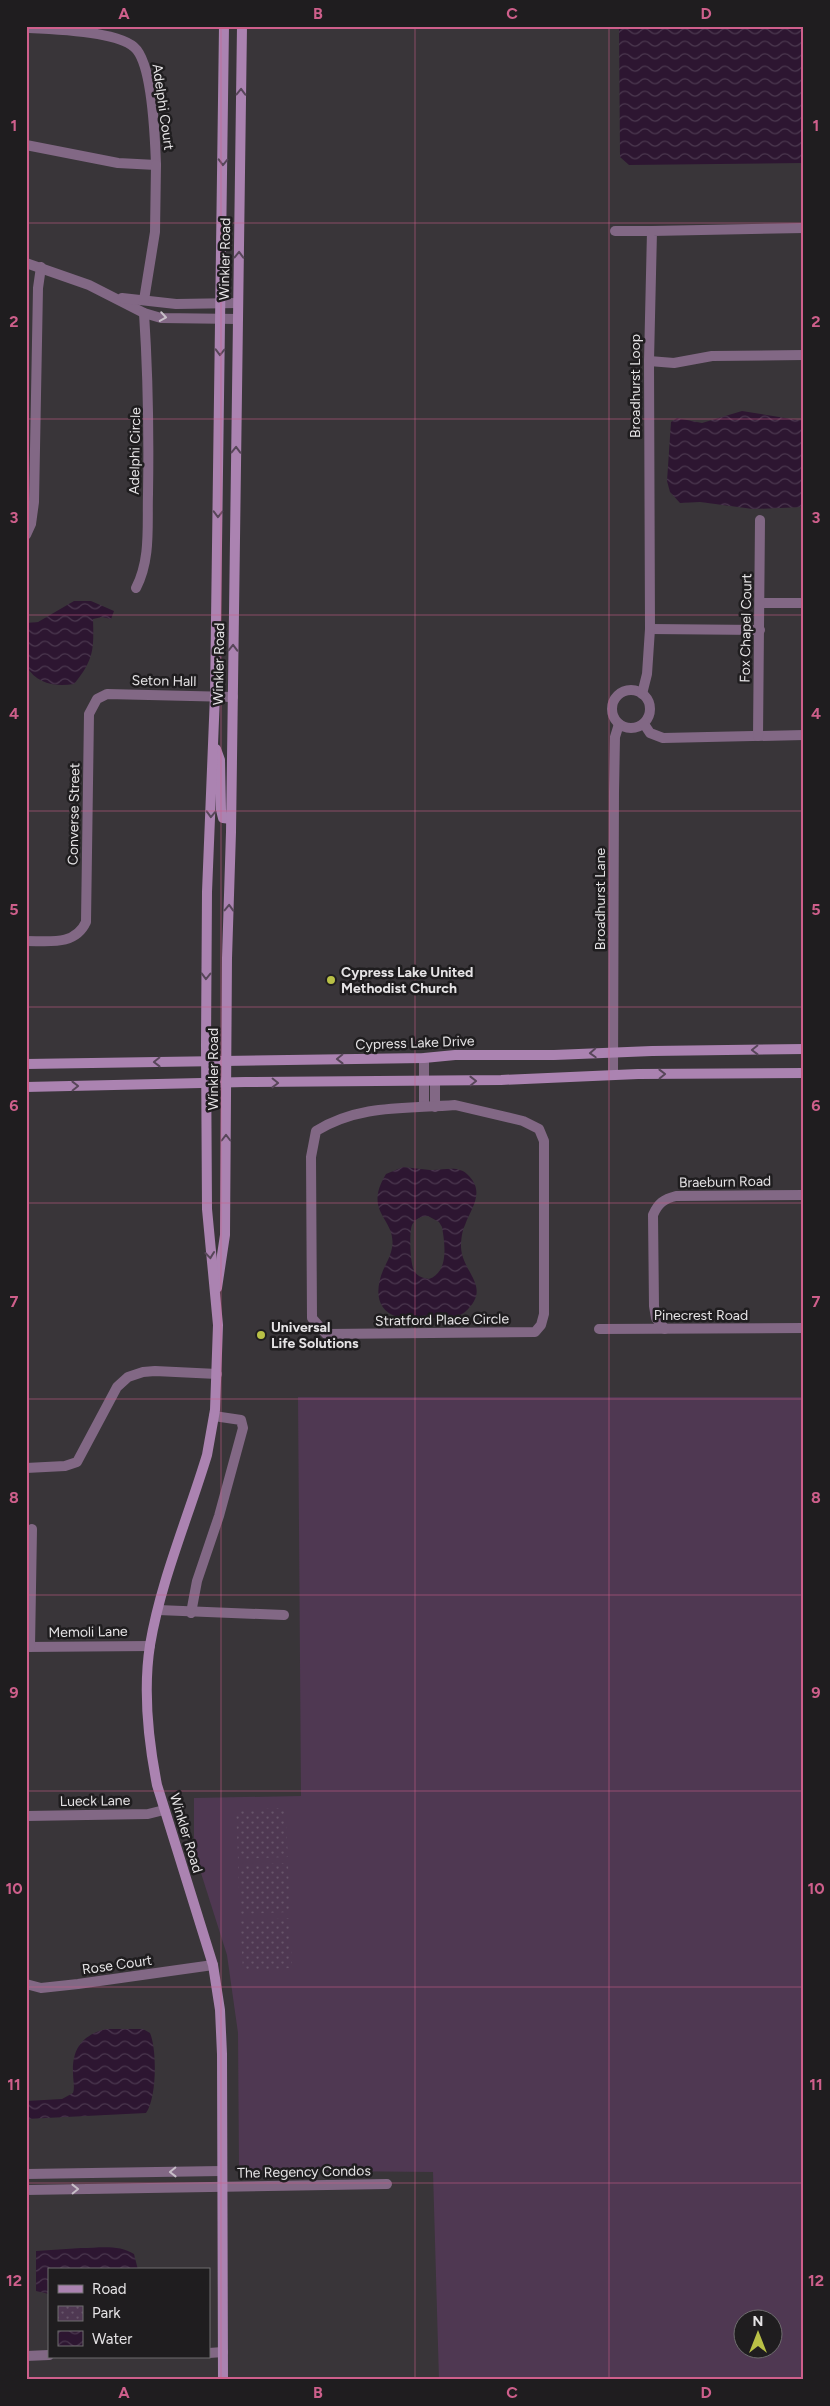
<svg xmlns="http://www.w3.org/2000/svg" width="830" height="2406" font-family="Figtree,sans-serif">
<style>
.grass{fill:#4f3852;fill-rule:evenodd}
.park{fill:url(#park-dots)}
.water{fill:url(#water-waves);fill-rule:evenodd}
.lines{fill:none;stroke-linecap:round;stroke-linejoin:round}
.street{stroke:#826885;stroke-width:10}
.secondary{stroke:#ab83b1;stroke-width:10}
.oneway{stroke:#574659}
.oneway2{stroke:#c7bec8}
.grid{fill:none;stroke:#ce5f8b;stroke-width:1;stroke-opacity:0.55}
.poi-dot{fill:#b9c046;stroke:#1f1d1f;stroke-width:2}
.labels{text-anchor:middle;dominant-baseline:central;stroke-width:5;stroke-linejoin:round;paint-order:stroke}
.street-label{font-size:14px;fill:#e5e3e5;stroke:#1f1d1f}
.poi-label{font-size:14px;font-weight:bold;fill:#e5e3e5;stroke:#1f1d1f;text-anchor:start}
.neatline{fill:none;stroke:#ce5f8b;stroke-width:2}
.grid-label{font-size:16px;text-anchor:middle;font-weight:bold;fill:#ce5f8b}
</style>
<defs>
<pattern id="park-dots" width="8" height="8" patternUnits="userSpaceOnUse" patternTransform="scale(1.25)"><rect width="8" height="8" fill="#4f3852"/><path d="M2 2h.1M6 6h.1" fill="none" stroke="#68556b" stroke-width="1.8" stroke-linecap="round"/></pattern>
<pattern id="water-waves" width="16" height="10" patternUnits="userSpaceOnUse" patternTransform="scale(1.25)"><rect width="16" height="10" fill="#2d1631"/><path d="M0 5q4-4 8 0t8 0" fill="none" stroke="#4b384f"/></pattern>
</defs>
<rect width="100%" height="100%" fill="#393539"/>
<path class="grass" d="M298 1397H804V2380H439L433 2172 239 2170 238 2033 227 1955 194 1851V1798L301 1796ZM742 2318H772V2348H742Z"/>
<g class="park">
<polygon points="285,1808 288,1857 238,1859 236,1810"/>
<polygon points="288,1863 290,1912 240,1914 238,1865"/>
<polygon points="290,1918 292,1968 243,1970 240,1921"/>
</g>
<g class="water">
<polygon points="619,26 804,26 804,163 629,165 620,157"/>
<polygon points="742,411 804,421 804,507 753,509 700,502 680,503 670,492 667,481 671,422 677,418 702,423"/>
<path d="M74 601H91L114 611 111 619 102 617 93 619C94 649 94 660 74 684 55 687 37 684 26 666V623L38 622Z"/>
<path d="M403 1167C412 1168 421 1169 430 1170 444 1171 458 1164 469 1176 485 1193 471 1208 465 1225 462 1231 461 1240 461 1247 462 1273 493 1287 465 1312 455 1320 440 1318 428 1318 419 1318 407 1320 398 1317 372 1310 376 1283 386 1264 410 1219 358 1220 386 1174ZM428 1216 439 1222 442 1227C445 1244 449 1272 429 1279 424 1278 418 1277 415 1272 410 1267 409 1232 412 1225 415 1219 421 1216 428 1216Z"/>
<path d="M106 2029H143L150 2033C157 2049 157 2098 146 2113L26 2119V2101L62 2099 73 2093C75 2087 73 2080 73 2073 72 2049 82 2035 106 2029Z"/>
<path d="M81 2248C98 2248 119 2244 134 2254L138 2270H49V2294L36 2291V2251Z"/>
</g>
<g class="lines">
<g class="street">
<path d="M26 28C51 29 116 31 134 47 153 63 155 139 156 165L118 163 26 145"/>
<polyline points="615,231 652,231"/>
<polyline points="26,263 89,285 144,313 161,318 238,319"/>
<polyline points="122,298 176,304 238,303"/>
<polyline points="144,300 155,232 156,165"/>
<polyline points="649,361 674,363 712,356 804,355"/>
<polyline points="26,535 31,524 34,502 38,288 41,267"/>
<path d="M136 588C151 559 147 526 148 494 149 433 148 374 144 313"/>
<polyline points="761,603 804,603"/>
<polyline points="650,629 760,630"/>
<circle cx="631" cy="709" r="19"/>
<polyline points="642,694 647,674 650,629 649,361 652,231 804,228"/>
<polyline points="644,724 650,733 663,738 804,735"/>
<polyline points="758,736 760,520"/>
<path d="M26 941C49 941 75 946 86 922L89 714 97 699 107 694 233 697"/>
<polyline points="424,1058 424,1106"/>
<polyline points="613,1075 614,792 615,737 619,724"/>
<polyline points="435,1082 435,1107"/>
<path d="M455 1105 523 1121 539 1129 544 1141V1314L541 1325 535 1332 326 1334 312 1318 311 1157 316 1131C360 1104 406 1109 455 1105Z"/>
<polyline points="599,1329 804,1328"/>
<path d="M665 1329 656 1318 654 1306 653 1215C658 1203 664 1199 676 1196L804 1195"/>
<polyline points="26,1468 65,1466 77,1462 117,1387 128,1377 143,1372 155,1371 217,1374"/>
<polyline points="158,1610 284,1615"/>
<polyline points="191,1613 197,1581 219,1516 243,1428 241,1420 214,1416"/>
<polyline points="26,1647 150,1646"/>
<polyline points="30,1647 32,1529"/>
<polyline points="26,1816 148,1814 164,1810"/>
<polyline points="26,1984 41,1988 78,1984 213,1965"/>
<polyline points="26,2174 222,2171"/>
<polyline points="26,2190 387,2184"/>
<polyline points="209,2353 223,2352"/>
<polyline points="26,2356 49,2355"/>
</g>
<g class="secondary">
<polyline points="216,749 220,760 221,810 223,818 231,819"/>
<polyline points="26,1064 424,1058 455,1055 554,1055 652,1051 804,1049"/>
<polyline points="26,1087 245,1082 501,1080 638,1074 804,1073"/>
<polyline points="217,1288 225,1235 227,958 231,832 242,26"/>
<path d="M223 2380 222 2054 220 2010 213 1965 157 1785C148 1739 143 1690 150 1645 161 1580 188 1518 207 1455L215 1410 218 1325 207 1209 206 1046 207 892 215 695 224 26"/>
</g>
</g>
<defs><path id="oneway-chevron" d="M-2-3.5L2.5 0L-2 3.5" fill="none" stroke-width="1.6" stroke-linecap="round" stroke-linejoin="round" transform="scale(1.25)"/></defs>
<g class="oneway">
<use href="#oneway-chevron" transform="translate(241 92) rotate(-89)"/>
<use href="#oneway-chevron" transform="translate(223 162) rotate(91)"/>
<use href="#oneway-chevron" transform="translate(239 255) rotate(-89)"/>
<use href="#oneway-chevron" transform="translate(220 352) rotate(91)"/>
<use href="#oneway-chevron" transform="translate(236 450) rotate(-89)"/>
<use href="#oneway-chevron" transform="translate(218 514) rotate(91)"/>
<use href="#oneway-chevron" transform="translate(233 648) rotate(-89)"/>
<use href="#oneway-chevron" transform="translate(211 814) rotate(92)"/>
<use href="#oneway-chevron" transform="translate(229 908) rotate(-88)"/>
<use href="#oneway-chevron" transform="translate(206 976) rotate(91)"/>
<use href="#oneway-chevron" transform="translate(755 1050) rotate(179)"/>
<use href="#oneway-chevron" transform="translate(593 1053) rotate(177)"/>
<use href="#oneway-chevron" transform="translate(340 1059) rotate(179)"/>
<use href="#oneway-chevron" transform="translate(157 1062) rotate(179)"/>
<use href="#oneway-chevron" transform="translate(662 1074) rotate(-1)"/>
<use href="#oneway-chevron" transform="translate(473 1081) rotate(-1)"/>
<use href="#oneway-chevron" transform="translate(275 1083) rotate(1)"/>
<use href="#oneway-chevron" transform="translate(75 1086) rotate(-1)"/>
<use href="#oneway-chevron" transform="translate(226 1138) rotate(-90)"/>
<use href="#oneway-chevron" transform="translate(210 1255) rotate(84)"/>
</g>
<g class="oneway2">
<use href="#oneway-chevron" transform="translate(163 317) rotate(9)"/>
<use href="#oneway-chevron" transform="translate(173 2172) rotate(179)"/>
<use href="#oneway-chevron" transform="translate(75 2189) rotate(-1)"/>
</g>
<path class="grid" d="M221 26V2380M415 26V2380M609 26V2380M26 223H804M26 419H804M26 615H804M26 811H804M26 1007H804M26 1203H804M26 1399H804M26 1595H804M26 1791H804M26 1987H804M26 2183H804"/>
<g class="poi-dot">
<circle cx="331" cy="980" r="5"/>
<circle cx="261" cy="1335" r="5"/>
</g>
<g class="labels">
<g class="street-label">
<text transform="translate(163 107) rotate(82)">Adelphi Court</text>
<text transform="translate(225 259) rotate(-89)">Winkler Road</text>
<text transform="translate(635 386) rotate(-90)">Broadhurst Loop</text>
<text transform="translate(135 451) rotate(-89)">Adelphi Circle</text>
<text transform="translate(746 628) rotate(-89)">Fox Chapel Court</text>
<text transform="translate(219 664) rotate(-89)">Winkler Road</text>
<text transform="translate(164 681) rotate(1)">Seton Hall</text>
<text transform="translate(74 814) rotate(-89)">Converse Street</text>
<text transform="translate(600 899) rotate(-90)">Broadhurst Lane</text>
<text transform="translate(415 1043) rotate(-2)">Cypress Lake Drive</text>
<text transform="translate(213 1069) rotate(-90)">Winkler Road</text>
<text transform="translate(725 1182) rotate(-1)">Braeburn Road</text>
<text x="701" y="1315">Pinecrest Road</text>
<text transform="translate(442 1320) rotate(-1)">Stratford Place Circle</text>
<text transform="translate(88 1632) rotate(-1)">Memoli Lane</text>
<text transform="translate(95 1801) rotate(-1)">Lueck Lane</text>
<text transform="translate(186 1833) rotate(73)">Winkler Road</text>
<text transform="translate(117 1965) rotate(-8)">Rose Court</text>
<text transform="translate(304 2172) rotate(-1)">The Regency Condos</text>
</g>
<g class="poi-label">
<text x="341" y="972">Cypress Lake United<tspan x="341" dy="16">Methodist Church</tspan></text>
<text x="271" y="1327">Universal<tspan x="271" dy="16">Life Solutions</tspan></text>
</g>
</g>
<rect width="830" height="2406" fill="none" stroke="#1f1d1f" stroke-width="55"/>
<rect x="48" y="2268" width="162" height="90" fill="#1f1d1f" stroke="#6e6c6e"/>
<rect x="58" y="2285" width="25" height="8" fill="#ab83b1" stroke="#6e6c6e"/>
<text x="92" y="2294" font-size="15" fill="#e5e3e5">Road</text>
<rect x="58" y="2306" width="25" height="15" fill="url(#park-dots)" stroke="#6e6c6e"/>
<text x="92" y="2318" font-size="15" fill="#e5e3e5">Park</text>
<rect x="58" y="2331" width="25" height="15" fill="url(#water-waves)" stroke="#6e6c6e"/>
<text x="92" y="2344" font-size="15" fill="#e5e3e5">Water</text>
<g transform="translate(758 2334)"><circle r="24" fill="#1f1d1f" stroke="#6e6c6e"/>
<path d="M0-4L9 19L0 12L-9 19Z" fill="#b9c046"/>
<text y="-8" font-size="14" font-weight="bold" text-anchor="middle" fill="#e5e3e5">N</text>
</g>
<rect x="28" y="28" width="774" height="2350" class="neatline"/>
<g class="grid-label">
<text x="124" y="19">A</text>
<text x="318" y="19">B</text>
<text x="512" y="19">C</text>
<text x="706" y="19">D</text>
<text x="14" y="131">1</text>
<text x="816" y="131">1</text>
<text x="14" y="327">2</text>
<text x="816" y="327">2</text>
<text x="14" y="523">3</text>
<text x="816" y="523">3</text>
<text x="14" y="719">4</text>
<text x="816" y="719">4</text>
<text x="14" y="915">5</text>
<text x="816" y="915">5</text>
<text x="14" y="1111">6</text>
<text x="816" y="1111">6</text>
<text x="14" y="1307">7</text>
<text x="816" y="1307">7</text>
<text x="14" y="1503">8</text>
<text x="816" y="1503">8</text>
<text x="14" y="1698">9</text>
<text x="816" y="1698">9</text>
<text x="14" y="1894">10</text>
<text x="816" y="1894">10</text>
<text x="14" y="2090">11</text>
<text x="816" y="2090">11</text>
<text x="14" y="2286">12</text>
<text x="816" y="2286">12</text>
<text x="124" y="2398">A</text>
<text x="318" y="2398">B</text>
<text x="512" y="2398">C</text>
<text x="706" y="2398">D</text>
</g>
</svg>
